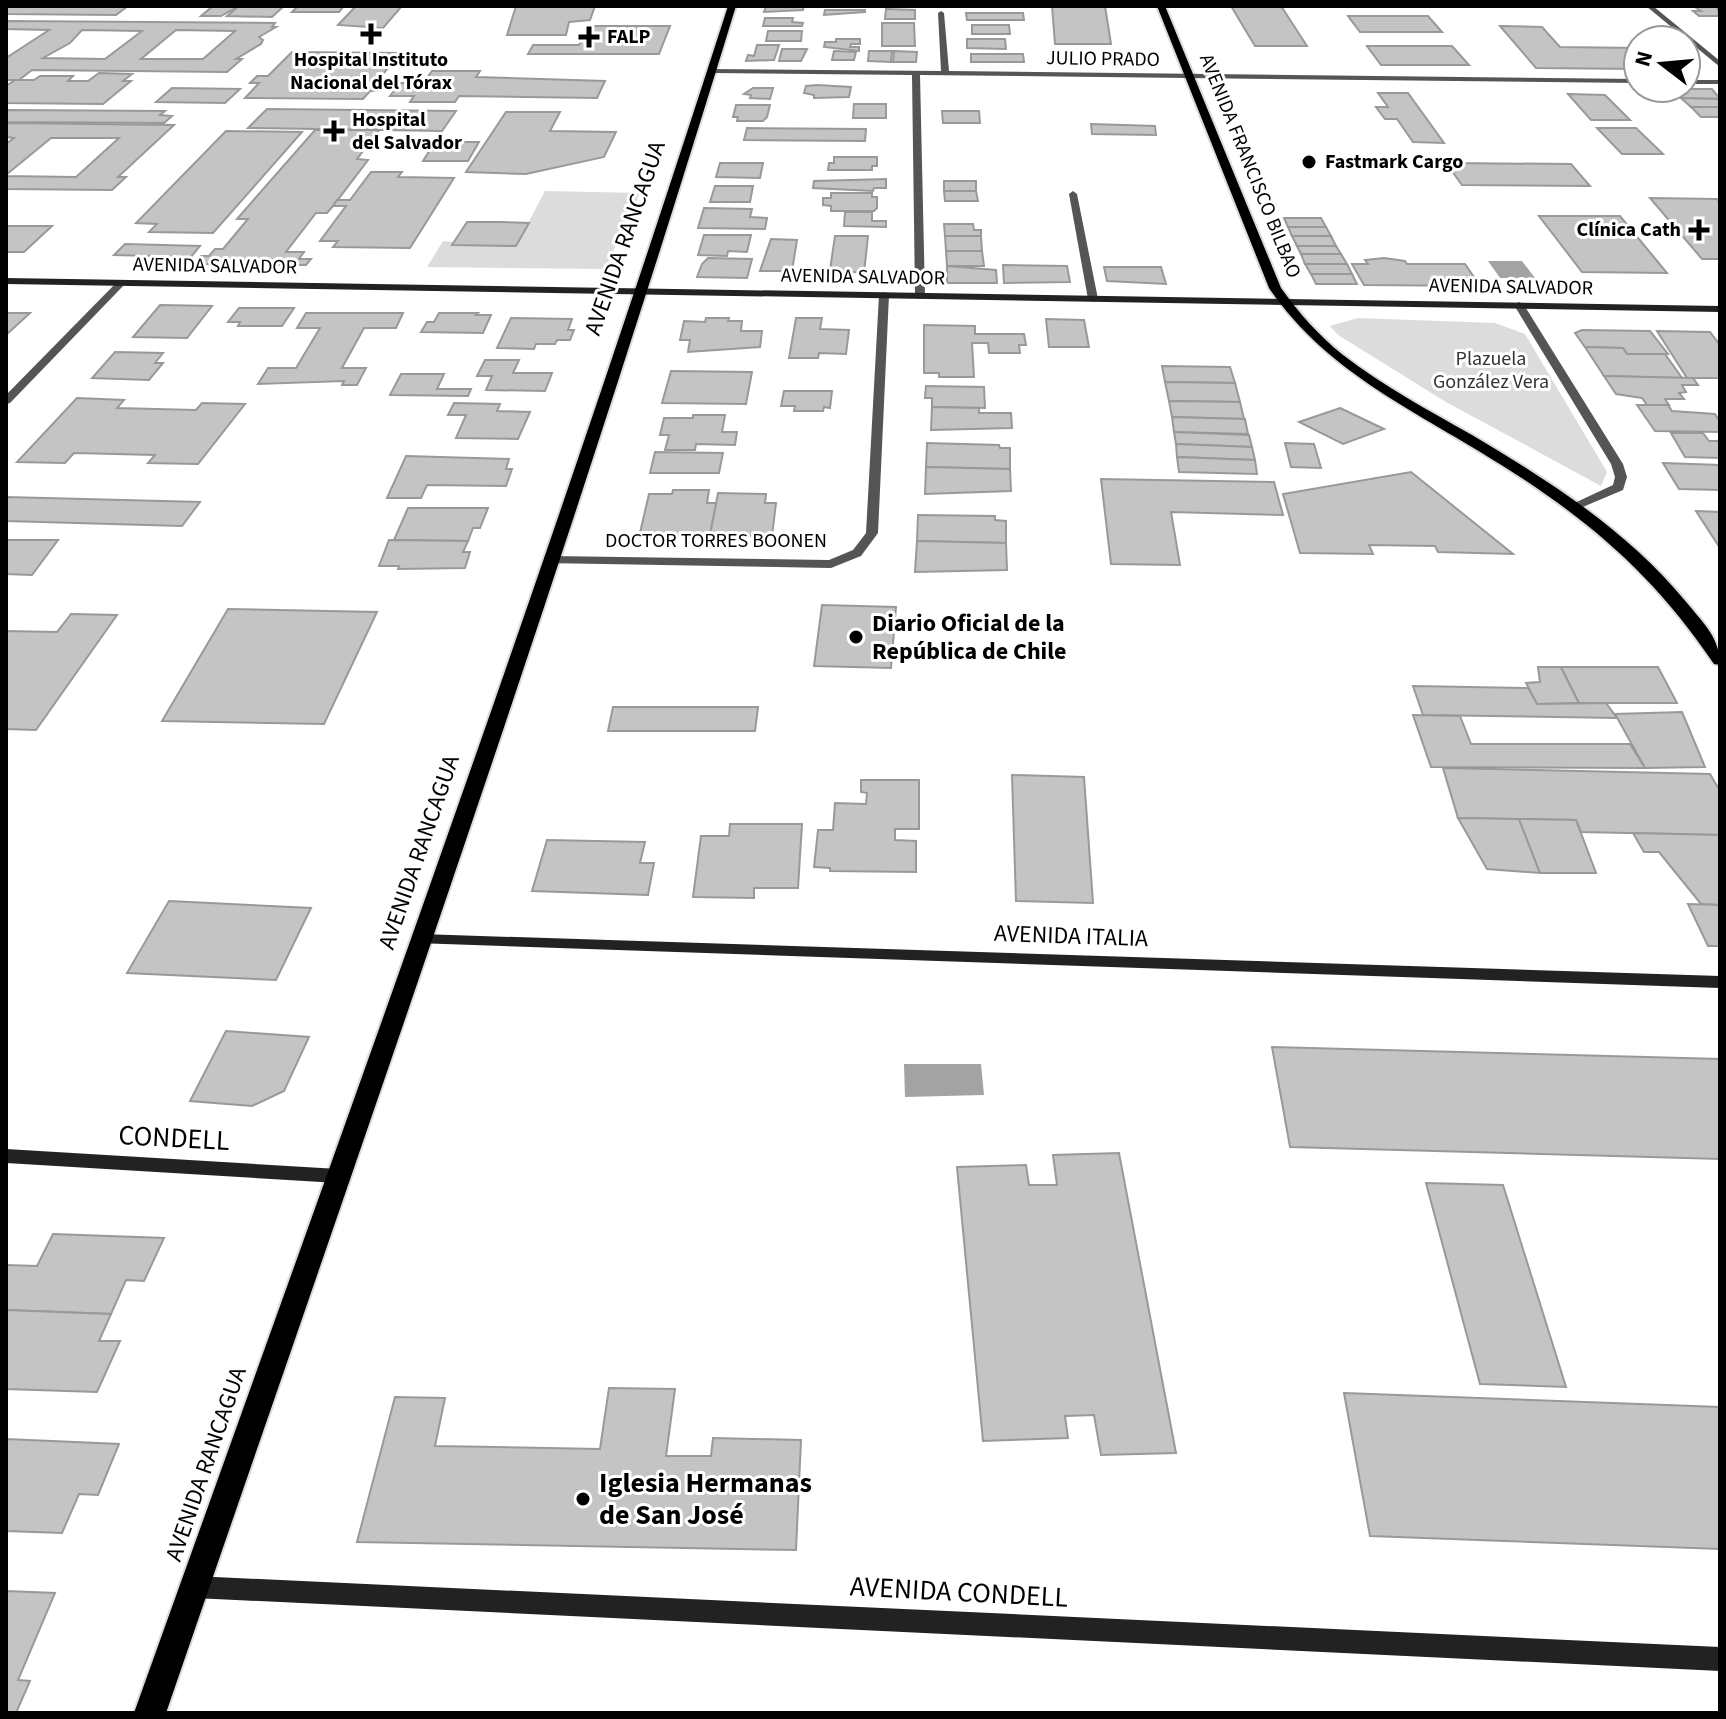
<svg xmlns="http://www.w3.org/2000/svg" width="1726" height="1719" font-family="'Source Sans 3',sans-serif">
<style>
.green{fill:#dcdcdc}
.water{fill:#a3a3a3}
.building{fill:#c4c4c4;stroke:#999;stroke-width:2;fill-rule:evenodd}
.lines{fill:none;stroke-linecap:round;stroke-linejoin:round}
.primary-casing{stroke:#dbdbdb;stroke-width:4}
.street{fill:#555;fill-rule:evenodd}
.secondary{fill:#222;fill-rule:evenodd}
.primary{fill:#000;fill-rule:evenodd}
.poi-dot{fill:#000;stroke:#fff;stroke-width:3}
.labels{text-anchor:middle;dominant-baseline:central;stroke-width:6;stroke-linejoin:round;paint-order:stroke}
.far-poi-label{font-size:20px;font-weight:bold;fill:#000;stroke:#fff;text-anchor:start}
.far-street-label{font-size:20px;fill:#000;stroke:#fff}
.far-park-label{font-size:20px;fill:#333;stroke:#fff}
.street-label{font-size:24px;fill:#000;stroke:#fff}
.poi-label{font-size:24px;font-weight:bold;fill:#000;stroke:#fff;text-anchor:start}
.near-street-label{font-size:28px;fill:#000;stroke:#fff}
.near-poi-label{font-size:28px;font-weight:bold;fill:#000;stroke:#fff;text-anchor:start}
</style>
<rect width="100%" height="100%" fill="#fff"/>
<g class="green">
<polygon points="545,191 640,193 605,269 427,267 443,241 455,242 453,245 516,246"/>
<polygon points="1358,318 1495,323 1525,334 1607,472 1601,486 1446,402 1338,335 1330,326"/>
</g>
<g class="water">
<polygon points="1488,261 1522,261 1535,278 1500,278"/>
<polygon points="904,1064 981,1064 984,1095 905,1097"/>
</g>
<g class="building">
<polygon points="6,6 128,6 116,15 6,14"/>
<polygon points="213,6 239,6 221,16 201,16"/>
<polygon points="239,6 284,6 272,17 227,16"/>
<polygon points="298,6 344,6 339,12 292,12"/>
<polygon points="356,6 402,6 383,28 338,25"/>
<polygon points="516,6 595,6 590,20 569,22 566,35 507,35"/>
<polygon points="766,6 804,6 803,10 764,12"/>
<polygon points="1052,6 1105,6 1111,44 1055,44"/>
<polygon points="1231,6 1281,6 1307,46 1255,46"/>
<polygon points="1695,7 1717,7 1720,16 1699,16 1693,11 1701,11"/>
<polygon points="886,9 915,10 915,19 885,19"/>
<polygon points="825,10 865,10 865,12 824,15"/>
<polygon points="966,13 1023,13 1024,20 967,20"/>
<polygon points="1348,16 1428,16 1442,32 1360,32"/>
<polygon points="765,18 793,18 792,22 803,23 802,26 763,26"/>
<path d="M6 21 275 23 272 27H276L259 37 263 40 261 44 236 59H242L227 72 32 70 19 80H6V58L49 30 6 29ZM82 30 142 31 105 59 43 58 70 43ZM176 30 235 31 203 59H141Z"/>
<polygon points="882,23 914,23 915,46 882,46"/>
<polygon points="972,25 1009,25 1010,34 972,34"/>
<polygon points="588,26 670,26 659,54 528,54 533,45 579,45"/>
<polygon points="1500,26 1542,27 1560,47 1638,48 1638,69 1536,68"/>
<polygon points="768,31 802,31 801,41 766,41"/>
<polygon points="836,39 860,39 860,44 851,44 850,47 859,47 859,51 824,47 825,42 836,42"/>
<polygon points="967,39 1005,39 1006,49 967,48"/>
<polygon points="757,45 779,45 774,60 746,61 748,55 754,56"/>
<polygon points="1367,46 1452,46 1469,65 1381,65"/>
<polygon points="782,49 807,49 801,61 779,61"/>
<polygon points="834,51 856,52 854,60 832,60"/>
<polygon points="869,51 892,51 891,62 868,61"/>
<polygon points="894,51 917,52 916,62 893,62"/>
<polygon points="292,52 400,53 375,84 384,84 379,91 370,91 363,99 245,98 259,83 250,83 257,76 268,76"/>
<polygon points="971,54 1023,54 1024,62 971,62"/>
<polygon points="432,71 480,71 476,77 605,81 597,98 459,96 455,102 410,102 414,96 390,96 400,83 423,83"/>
<polygon points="99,73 132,74 123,81 131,81 103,104 6,103 6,86 15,80 34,80 40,76 73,76 68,81 88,81"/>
<polygon points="817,85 851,87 849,97 814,98 814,95 804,93 806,86"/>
<polygon points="172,88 240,89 225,103 156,102"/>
<polygon points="753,88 773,88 770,99 750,98 751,95 744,94"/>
<polygon points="1671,89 1712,89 1720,99 1681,98"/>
<polygon points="1378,93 1408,93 1444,143 1413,142 1397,119 1385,119 1376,107 1388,107"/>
<polygon points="1568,94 1605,95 1630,120 1591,120"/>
<polygon points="1681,98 1720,99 1720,107 1691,107"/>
<polygon points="854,104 886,104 886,118 853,118"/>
<polygon points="736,105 770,105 767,117 763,121 737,121 738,117 733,117"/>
<polygon points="1691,107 1720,107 1720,117 1701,117"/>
<polygon points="267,109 456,111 442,131 248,128"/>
<polygon points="6,110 165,111 160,115 172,116 164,123 6,122"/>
<polygon points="942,111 979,111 980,123 943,123"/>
<polygon points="506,112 560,112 550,131 616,132 604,157 526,174 466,172"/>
<polygon points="6,123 174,125 118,177 126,177 112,190 6,189 6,176 76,177 119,138 51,138 6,175 6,144 14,138 6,137"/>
<polygon points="1091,124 1155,126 1156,135 1092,134"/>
<polygon points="747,128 866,129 865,141 744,140"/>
<polygon points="1597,128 1636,128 1663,154 1622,154"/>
<polygon points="315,130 379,130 357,159 368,160 333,206 327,213 316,213 286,252 304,252 299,259 311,259 306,265 194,264 201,256 209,256 215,249 223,249 248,219 237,219"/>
<polygon points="226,131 302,132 213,233 149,232 157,224 136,223"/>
<polygon points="435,142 479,142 468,161 423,161"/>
<polygon points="834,157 877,157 877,166 872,166 872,170 828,170 829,163 834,163"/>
<polygon points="720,163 763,163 760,178 716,177"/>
<polygon points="1446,163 1571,164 1590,186 1462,185"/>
<polygon points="371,172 402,172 398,177 454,178 410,248 333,247 338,241 320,241 346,206 333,206 337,200 350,200"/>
<polygon points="886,179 886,188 874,188 873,191 813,188 814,181"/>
<rect x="944" y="181" width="32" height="10"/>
<polygon points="715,186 753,186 750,202 710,202"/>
<polygon points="944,191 976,191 978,201 945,201"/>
<polygon points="831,193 872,193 872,197 877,197 877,208 874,211 831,211 831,206 823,205 823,198 831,198"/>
<polygon points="1650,198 1717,199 1720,202 1720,259 1702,259"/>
<polygon points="704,208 752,209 750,217 767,218 765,229 698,228"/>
<polygon points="845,212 872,212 872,221 886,221 886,227 844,226"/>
<polygon points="1539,216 1620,216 1667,273 1582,272"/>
<polygon points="1284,218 1321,218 1326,227 1288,227"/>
<polygon points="467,222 501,222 529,223 516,246 452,245"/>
<polygon points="944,224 973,224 974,230 981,230 981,236 945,236"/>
<polygon points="6,226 52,226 24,252 6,252"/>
<polygon points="1288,227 1326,227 1331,236 1292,236"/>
<polygon points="704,235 751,235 747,252 728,251 727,256 698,255"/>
<polygon points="835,236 868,236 864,273 830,270"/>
<polygon points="945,236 981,236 982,251 946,251"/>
<polygon points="1292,236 1331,236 1336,246 1297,246"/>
<polygon points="771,239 797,240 792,271 760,271"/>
<polygon points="125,244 200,246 191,257 114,255"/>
<polygon points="1297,246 1336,246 1341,254 1301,254"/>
<polygon points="946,251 982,251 984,266 947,266"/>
<polygon points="1301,254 1341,254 1347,264 1305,264"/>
<polygon points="708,258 752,259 747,278 697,277 702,264"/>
<polygon points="1384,258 1405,261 1407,264 1465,264 1480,286 1364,285 1352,264 1368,264 1365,260"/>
<polygon points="1305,264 1347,264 1352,274 1311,274"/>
<polygon points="1003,265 1067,266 1070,282 1004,283"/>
<polygon points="947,266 996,270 997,283 947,283"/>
<polygon points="1104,267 1161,267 1166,284 1107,281"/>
<polygon points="1311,274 1352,274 1357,284 1316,284"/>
<polygon points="160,305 212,306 187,338 133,337"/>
<polygon points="239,308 294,308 282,326 238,326 240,322 228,322"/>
<polygon points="6,313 30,313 6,335"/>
<polygon points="306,313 403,313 396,328 364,328 342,368 366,368 357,385 342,385 344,381 258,384 268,368 296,368 320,328 297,328"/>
<polygon points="439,313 478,313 476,315 491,315 483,333 421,332 427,322 434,322"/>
<polygon points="511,318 572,319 568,330 574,330 570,340 557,340 555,344 536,344 534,349 497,348"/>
<polygon points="706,318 729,318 728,321 742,321 741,331 762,331 760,347 688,352 690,340 680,340 684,321 705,322"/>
<polygon points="796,318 822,318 820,329 849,330 846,354 819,353 818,358 789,358"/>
<polygon points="1046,319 1084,320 1089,347 1049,347"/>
<polygon points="924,325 975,326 975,334 1024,334 1026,345 1019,345 1020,353 989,353 988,343 972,343 974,377 939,377 939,373 924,373"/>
<polygon points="1582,330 1650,331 1668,354 1627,354 1623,348 1585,347 1575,333"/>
<polygon points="1657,331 1710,332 1720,345 1720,378 1687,378"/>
<polygon points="1585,347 1623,348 1627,354 1665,354 1682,378 1604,376"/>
<polygon points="115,352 163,353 155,363 163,363 149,380 92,378"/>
<polygon points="485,360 519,360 513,373 552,373 545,391 486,390 492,376 477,376"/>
<polygon points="1162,366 1230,367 1235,383 1165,382"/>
<polygon points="671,371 752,372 746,404 662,403"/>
<polygon points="401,374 444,374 437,389 471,389 468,396 390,395"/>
<polygon points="1604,376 1693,378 1698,385 1682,385 1686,392 1679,393 1684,399 1665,399 1669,405 1647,405 1642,398 1616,394"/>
<polygon points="1165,382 1235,383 1240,402 1169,401"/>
<polygon points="926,386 984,387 985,408 932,407 932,398 925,398"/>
<polygon points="784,391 832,391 830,408 824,407 823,411 794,411 795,406 781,406"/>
<polygon points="77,398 124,400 117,408 196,410 202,403 245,404 198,464 148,463 155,455 74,453 65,463 17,462"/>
<polygon points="1169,401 1240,402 1244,419 1172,417"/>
<polygon points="454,403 500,404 497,411 530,412 518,439 456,438 466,415 448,415"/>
<polygon points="1637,405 1668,405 1672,411 1715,414 1720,422 1720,432 1655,431"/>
<polygon points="932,407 979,408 979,413 1011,413 1012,428 931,430"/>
<polygon points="1340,408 1384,429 1343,444 1299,422"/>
<polygon points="693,415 725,415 722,432 737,432 735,445 696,444 695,450 665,450 669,435 660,435 664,418 693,418"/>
<polygon points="1172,417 1245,419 1248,434 1174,432"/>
<polygon points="1174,432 1249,435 1252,447 1176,444"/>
<polygon points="1671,433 1703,433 1709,441 1720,441 1720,458 1685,457"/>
<polygon points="927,443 999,445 1000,448 1010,448 1010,469 926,467"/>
<polygon points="1285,443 1314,444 1321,468 1291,467"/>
<polygon points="1176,444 1252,447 1255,460 1177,457"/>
<polygon points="655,452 723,453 719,473 650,473"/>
<polygon points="406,456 509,459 506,469 512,469 506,486 427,485 421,498 387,498"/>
<polygon points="1177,457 1255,460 1257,474 1179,472"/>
<polygon points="1663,463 1720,465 1720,490 1679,489"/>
<polygon points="926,467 1010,469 1011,491 925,494"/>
<polygon points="1411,472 1513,554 1438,552 1435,546 1369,545 1373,554 1300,553 1283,494"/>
<polygon points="1101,479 1274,482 1283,515 1171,512 1180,565 1111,564"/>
<polygon points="673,490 709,490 707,503 717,503 710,535 639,537 649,494 672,494"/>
<polygon points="718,493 766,494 765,503 776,503 772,536 710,535"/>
<polygon points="6,497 200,502 182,526 6,521"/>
<polygon points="408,508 488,508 480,528 473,528 468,541 394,540"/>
<polygon points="1696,511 1720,512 1720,548"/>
<polygon points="918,515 995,516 995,520 1006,521 1006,543 917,541"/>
<polygon points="6,540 58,540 32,575 6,574"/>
<polygon points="389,540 468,541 463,552 470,552 465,568 398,569 399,566 379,566"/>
<polygon points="917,541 1006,543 1007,570 915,572"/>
<polygon points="822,605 896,607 891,668 814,666"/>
<polygon points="228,609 377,612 324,724 162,721"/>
<polygon points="71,614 117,615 36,730 6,729 6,631 57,632"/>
<polygon points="1538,667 1561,667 1579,703 1537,704 1526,683 1540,682"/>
<polygon points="1561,667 1658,667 1677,703 1579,703"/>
<polygon points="1413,686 1528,688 1537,704 1606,703 1617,718 1423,715"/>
<polygon points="613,707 758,707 755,731 608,731"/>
<polygon points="1682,712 1705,767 1645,768 1615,714"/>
<polygon points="1413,715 1460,716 1471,744 1630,744 1645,768 1431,767"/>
<polygon points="1443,768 1710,774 1720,791 1720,835 1581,832 1576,820 1458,818"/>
<polygon points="1012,775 1084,777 1093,903 1016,901"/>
<polygon points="861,780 919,780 919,829 895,829 895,840 916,841 916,872 830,871 830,868 814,867 818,830 833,830 835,803 866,804 867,793 861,792"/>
<polygon points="1458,818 1519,819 1540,873 1487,869"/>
<polygon points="1519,819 1576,820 1596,873 1540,873"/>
<polygon points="730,824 802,824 798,888 754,888 754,898 693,897 701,836 729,836"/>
<polygon points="1633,833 1720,835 1720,905 1701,904 1659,852 1644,852"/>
<polygon points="547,840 645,842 640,863 654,863 648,895 532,891"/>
<polygon points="169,901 311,908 276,980 127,973"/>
<polygon points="1688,904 1720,905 1720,946 1708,946"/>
<polygon points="226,1031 309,1037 284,1091 252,1106 190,1101"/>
<polygon points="1272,1047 1720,1059 1720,1159 1290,1147"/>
<polygon points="1119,1153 1176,1453 1101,1455 1094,1415 1065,1416 1068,1438 983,1441 957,1167 1026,1165 1029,1185 1057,1185 1053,1155"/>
<polygon points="1426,1183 1503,1185 1566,1387 1480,1384"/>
<polygon points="53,1234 164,1238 144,1281 126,1280 111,1314 6,1310 6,1265 37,1266"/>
<polygon points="6,1310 111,1314 99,1341 120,1341 97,1392 6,1389"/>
<polygon points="609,1388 675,1389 666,1456 711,1456 713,1438 801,1440 796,1550 357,1542 395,1397 445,1398 435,1446 600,1449"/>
<polygon points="1344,1393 1720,1407 1720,1549 1370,1536"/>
<polygon points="6,1439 119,1444 98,1495 79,1494 62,1533 6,1531"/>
<polygon points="6,1591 55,1593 18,1680 30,1681 16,1713 6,1713"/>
</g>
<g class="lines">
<defs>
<g id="primary">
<path d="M728 6H736C561 580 361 1146 166 1713H134C337 1146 544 580 728 6Z"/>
<path d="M1157 6H1165L1281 288C1299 313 1318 335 1343 355 1383 386 1428 410 1472 435 1550 481 1629 532 1687 603 1704 624 1720 638 1720 665L1714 664C1655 577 1592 522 1503 466 1417 411 1329 375 1269 288Z"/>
</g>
</defs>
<use href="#primary" class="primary-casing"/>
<g class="street">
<polygon points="1646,6 1653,6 1720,61 1720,67"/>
<polygon points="941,11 944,13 949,71 1638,79 1638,83 920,75 925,296 920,299 915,296 912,75 712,73 708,71 712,69 941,71 938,13"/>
<rect x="1686" y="80" width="34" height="4"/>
<polygon points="1073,191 1077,194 1098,299 1093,302 1088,299 1069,194"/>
<polygon points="118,281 126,283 10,403 6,404 6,395"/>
<polygon points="884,292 889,295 878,533 861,556 831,568 544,563 544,557 549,556 829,560 853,550 866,533 879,295"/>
<polygon points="1519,302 1524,305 1623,464 1627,477 1623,490 1578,509 1570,509 1568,506 1613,485 1615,477 1611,464 1514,305"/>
</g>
<g class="secondary">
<polygon points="6,278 1720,306 1720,312 6,284"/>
<polygon points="421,934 1720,976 1720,988 415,943 413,939 415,935"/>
<polygon points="6,1149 338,1169 345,1171 348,1176 345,1181 338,1183 6,1163"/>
<polygon points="194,1576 1720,1647 1720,1671 194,1598 186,1595 182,1587 186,1579"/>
</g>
<use href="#primary" class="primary"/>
</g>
<g class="poi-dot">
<path d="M367 22h8v8h8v8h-8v8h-8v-8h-8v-8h8z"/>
<path d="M585 25h8v8h8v8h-8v8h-8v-8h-8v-8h8z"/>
<path d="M330 119h8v8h8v8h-8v8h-8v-8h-8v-8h8z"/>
<circle cx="1309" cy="162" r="8"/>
<path d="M1695 218h8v8h8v8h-8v8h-8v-8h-8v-8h8z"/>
<circle cx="856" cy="637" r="8"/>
<circle cx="583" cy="1499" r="8"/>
</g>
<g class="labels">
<g class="far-poi-label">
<text x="607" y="37">FALP</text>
<text x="371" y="60" text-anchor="middle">Hospital Instituto<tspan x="371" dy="23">Nacional del Tórax</tspan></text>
<text x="352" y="120">Hospital<tspan x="352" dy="23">del Salvador</tspan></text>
<text x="1325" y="162">Fastmark Cargo</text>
<text x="1681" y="230" text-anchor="end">Clínica Cath</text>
</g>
<g class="far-street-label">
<text transform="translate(1103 59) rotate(1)">JULIO PRADO</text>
<text transform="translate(1250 166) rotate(68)">AVENIDA FRANCISCO BILBAO</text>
<text transform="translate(215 266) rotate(1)">AVENIDA SALVADOR</text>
<text transform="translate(863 277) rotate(1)">AVENIDA SALVADOR</text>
<text transform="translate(1511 287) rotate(1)">AVENIDA SALVADOR</text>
<text x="716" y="541">DOCTOR TORRES BOONEN</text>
</g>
<g class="far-park-label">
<text x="1491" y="359">Plazuela<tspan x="1491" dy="23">González Vera</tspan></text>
</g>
<g class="street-label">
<text transform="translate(625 238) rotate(-71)">AVENIDA RANCAGUA</text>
<text transform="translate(419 852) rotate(-71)">AVENIDA RANCAGUA</text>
<text transform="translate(1071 936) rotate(2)">AVENIDA ITALIA</text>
<text transform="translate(206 1464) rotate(-71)">AVENIDA RANCAGUA</text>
</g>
<g class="poi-label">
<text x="872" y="623">Diario Oficial de la<tspan x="872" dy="28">República de Chile</tspan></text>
</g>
<g class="near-street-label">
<text transform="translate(174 1138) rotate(3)">CONDELL</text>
<text transform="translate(959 1592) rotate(3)">AVENIDA CONDELL</text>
</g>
<g class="near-poi-label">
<text x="599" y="1483">Iglesia Hermanas<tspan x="599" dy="32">de San José</tspan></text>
</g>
</g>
<rect width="1726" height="1719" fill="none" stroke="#000000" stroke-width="16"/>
<g transform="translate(1662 64) rotate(286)"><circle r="38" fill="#ffffff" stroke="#999999" stroke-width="2"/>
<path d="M0-6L14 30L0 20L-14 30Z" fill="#000000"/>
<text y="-12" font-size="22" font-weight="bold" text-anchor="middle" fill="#000000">N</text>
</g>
</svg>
